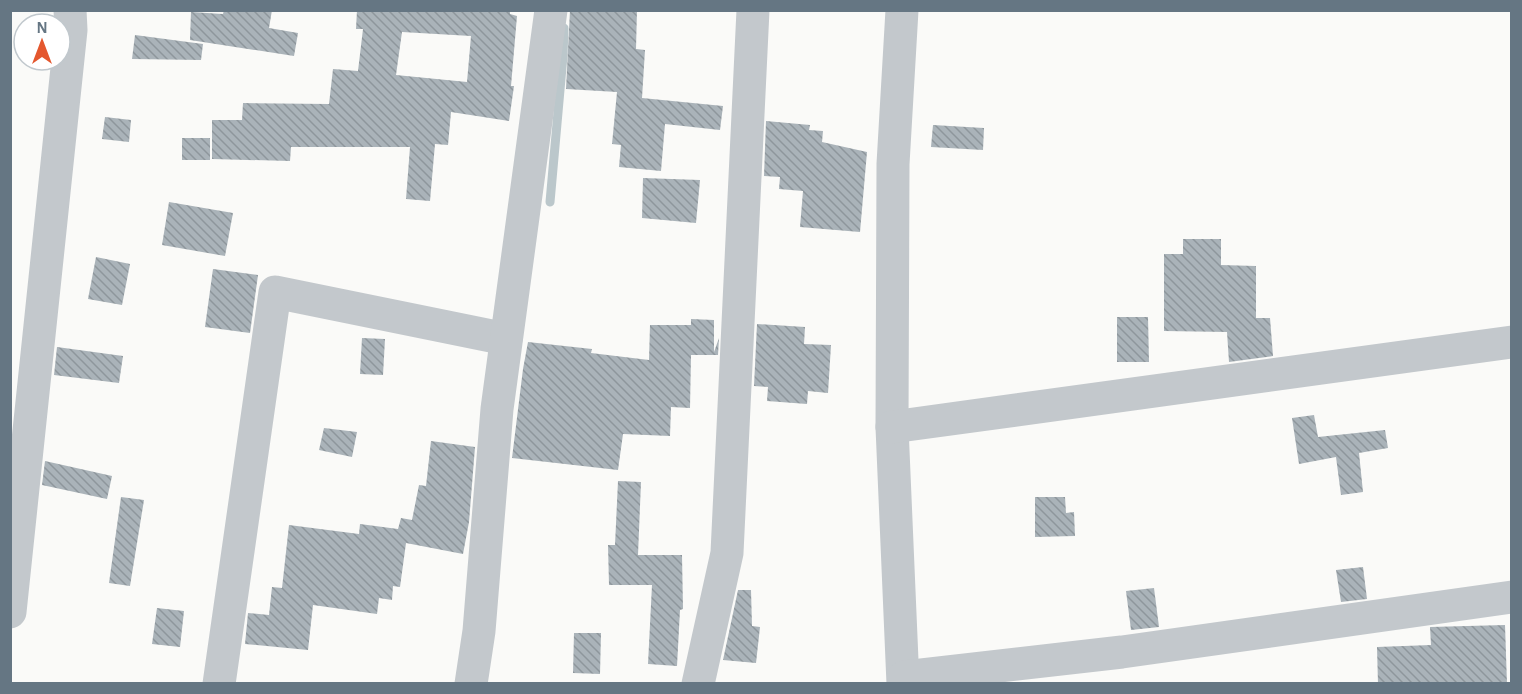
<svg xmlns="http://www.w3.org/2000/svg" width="1522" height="694" font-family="'Alegreya Sans',sans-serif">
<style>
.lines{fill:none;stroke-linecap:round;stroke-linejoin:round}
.stream{stroke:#bbc7cb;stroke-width:9}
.building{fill:url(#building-back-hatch);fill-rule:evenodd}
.minor{stroke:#c3c8cc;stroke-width:33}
</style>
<defs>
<pattern id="building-back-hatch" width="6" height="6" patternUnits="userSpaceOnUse" patternTransform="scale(1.5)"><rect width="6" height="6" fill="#aab3b9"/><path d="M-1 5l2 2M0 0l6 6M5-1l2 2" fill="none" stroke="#8e969c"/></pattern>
</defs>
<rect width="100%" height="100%" fill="#fafaf8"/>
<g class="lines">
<polyline class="stream" points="550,202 563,56 564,28"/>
</g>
<g class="building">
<polygon points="224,10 272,10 269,28 298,33 294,56 190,40 191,12 223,14"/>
<path d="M357 10H510V14L517 16 511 86H514L509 121 451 112 448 145 435 144 430 201 406 199 410 147H291L290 161 212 159V120H242L243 103 329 104 333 69 358 71 363 29H356ZM402 32 471 36 467 82 396 75Z"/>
<polygon points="570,10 637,10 636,49 645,50 642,98 723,106 720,130 665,124 661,171 619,167 621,145 612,144 617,92 566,89"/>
<polygon points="135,35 203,44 201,60 132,59"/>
<polygon points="105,117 131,120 129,142 102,139"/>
<polygon points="766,121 810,125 809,130 823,131 822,142 867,152 860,232 800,227 803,191 779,189 780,177 764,176"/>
<polygon points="933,125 984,128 983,150 931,147"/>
<rect x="182" y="138" width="28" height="22"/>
<polygon points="643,178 700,180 696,223 642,218"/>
<polygon points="169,202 233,213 225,256 162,245"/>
<polygon points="1183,239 1221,239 1221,265 1256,266 1256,318 1270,318 1273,356 1229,362 1227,332 1164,331 1164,254 1183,254"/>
<polygon points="96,257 130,264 122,305 88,299"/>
<polygon points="213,269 258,275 250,333 205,327"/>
<polygon points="1117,317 1148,317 1149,362 1117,362"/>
<polygon points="691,319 714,320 714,352 719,338 718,355 691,355 690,408 671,407 670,436 623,434 618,470 512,458 523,369 528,342 592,349 591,353 649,360 650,325 691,325"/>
<polygon points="757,324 805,327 804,344 831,345 828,393 808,391 807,404 767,401 768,387 754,386"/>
<polygon points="362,338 385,339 383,375 360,374"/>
<polygon points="57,347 123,356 119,383 54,375"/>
<polygon points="1314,415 1318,437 1385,430 1388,448 1359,453 1363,492 1341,495 1336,457 1299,464 1292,418"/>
<polygon points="324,428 357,432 352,457 319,450"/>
<polygon points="431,441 475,447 469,522 463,554 406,543 400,587 393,586 392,600 379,598 377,614 313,605 308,650 245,644 248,613 269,615 272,587 282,588 289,525 359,534 360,524 398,529 401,518 412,520 419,485 426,486"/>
<polygon points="45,461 112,476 107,499 42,485"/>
<polygon points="618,481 641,482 638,555 682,555 683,609 680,610 677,666 648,664 652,585 609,585 608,545 615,545"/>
<polygon points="121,497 144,500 130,586 109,583"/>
<polygon points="1035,497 1065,497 1066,513 1074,512 1075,536 1035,537"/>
<polygon points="1363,567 1367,599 1341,602 1336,570"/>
<polygon points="1154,588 1159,627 1131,630 1126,591"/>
<polygon points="738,590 751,590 752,626 760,627 756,663 723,660"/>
<polygon points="157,608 184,611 180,647 152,644"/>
<polygon points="1505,625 1507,684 1378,684 1377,647 1431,645 1430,627"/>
<polygon points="574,633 601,633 600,674 573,673"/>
</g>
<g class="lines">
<g class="minor">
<polyline points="902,10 893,164 892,427 903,684"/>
<polyline points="892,427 1512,342"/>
<polyline points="10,612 71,30 70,10"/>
<polyline points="904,677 1122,652 1512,597"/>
<polyline points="219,684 275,292 506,339"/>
<polyline points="471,684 479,631 497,409 551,10"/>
<polyline points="698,684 727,553 753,10"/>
</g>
</g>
<rect width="1522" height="694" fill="none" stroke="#657683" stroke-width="24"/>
<g transform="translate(42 42)"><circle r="28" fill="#ffffff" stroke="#c1c8cd" stroke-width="1.5"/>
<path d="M0-4.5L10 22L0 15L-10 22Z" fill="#e4572e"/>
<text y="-9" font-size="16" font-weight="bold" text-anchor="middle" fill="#657683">N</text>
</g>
</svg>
